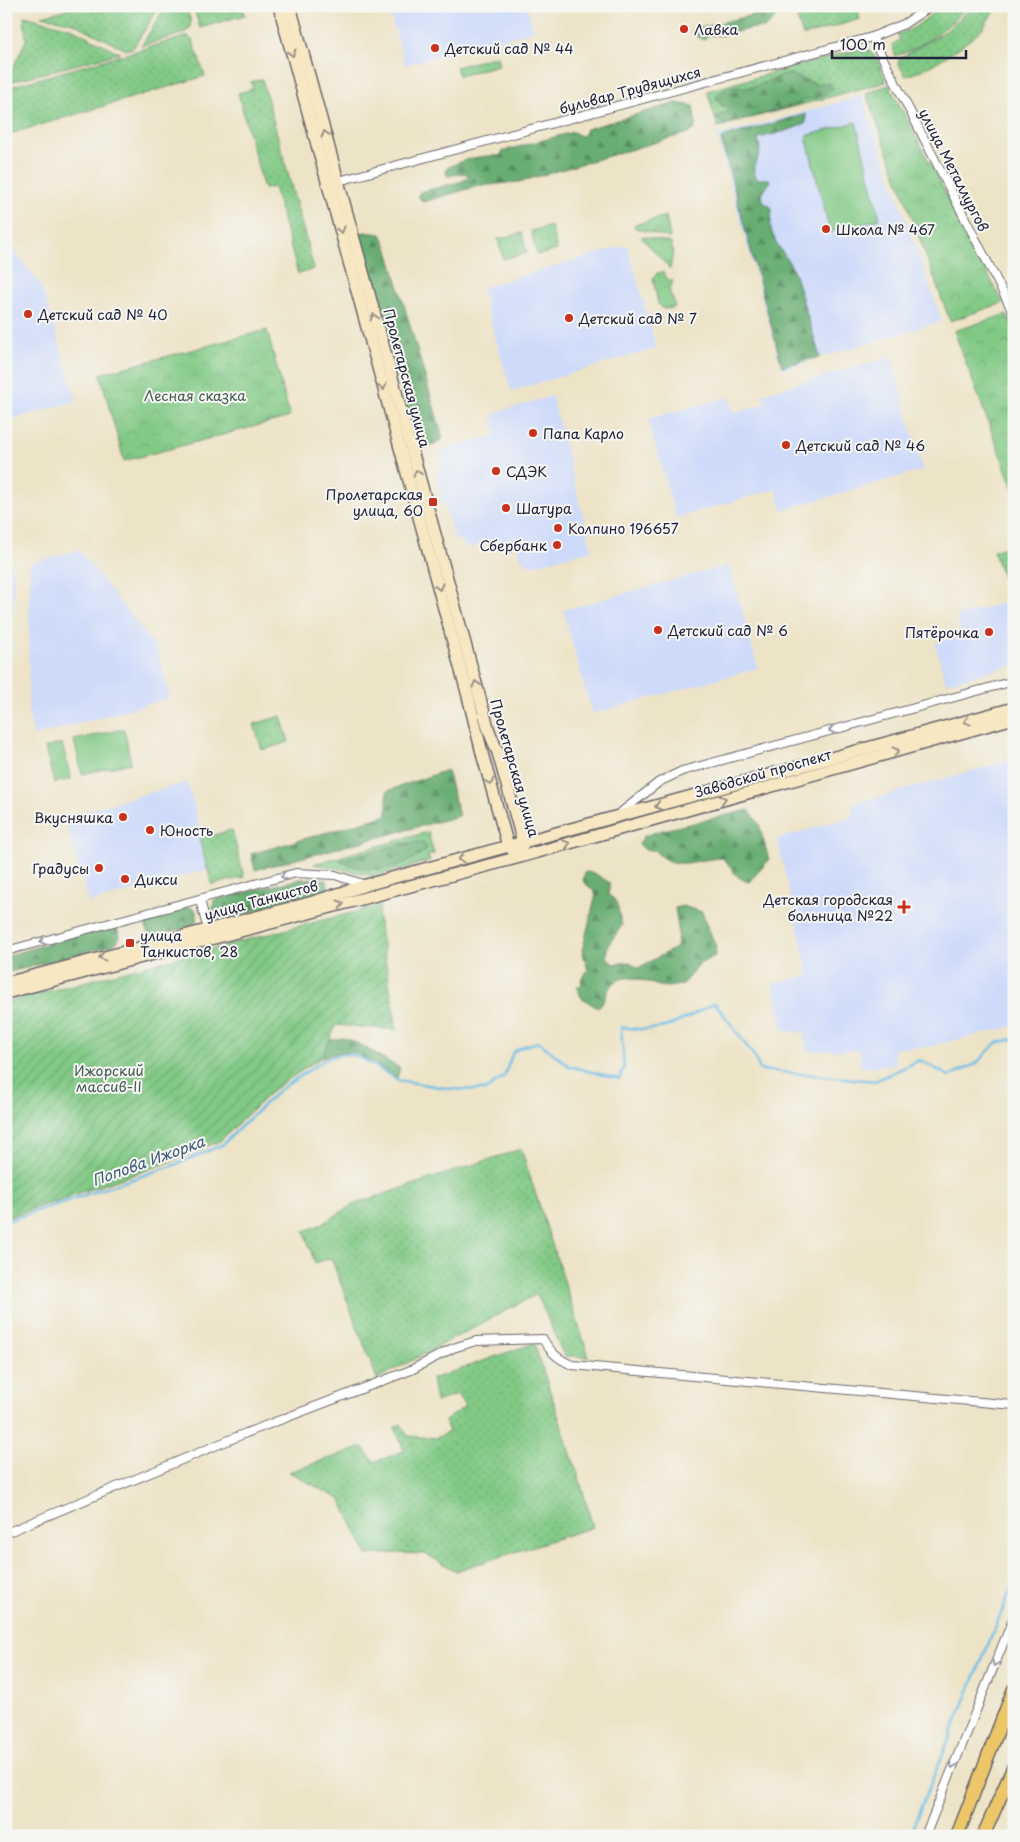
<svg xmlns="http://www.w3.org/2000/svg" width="1020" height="1842" font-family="'Playpen Sans',sans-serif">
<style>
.built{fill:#cedafa}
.grass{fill:url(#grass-dots);stroke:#527660}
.forest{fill:url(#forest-firs);stroke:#456856}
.park{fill:url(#park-crowns);stroke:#527660}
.garden{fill:url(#garden-furrows);stroke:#527660}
.pitch{fill:#81c985;stroke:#527660}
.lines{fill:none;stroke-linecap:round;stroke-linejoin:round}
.stream{stroke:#6dbee8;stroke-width:2.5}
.street-casing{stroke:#69666c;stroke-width:10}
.secondary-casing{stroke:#69666c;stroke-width:14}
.primary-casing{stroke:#69666c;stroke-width:15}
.street{stroke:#fff;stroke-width:8}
.secondary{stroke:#f7e8c3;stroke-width:11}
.primary{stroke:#ecc669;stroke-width:12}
.oneway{stroke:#978f86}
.oneway2{stroke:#9c9ca7}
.poi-dot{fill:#c8321e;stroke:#f6f6f2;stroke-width:2}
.labels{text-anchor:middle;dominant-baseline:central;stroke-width:4;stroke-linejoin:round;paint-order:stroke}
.poi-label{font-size:14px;fill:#22223b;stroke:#f6f6f2;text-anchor:start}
.street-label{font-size:14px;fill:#22223b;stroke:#f6f6f2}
.park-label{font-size:14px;fill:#435c55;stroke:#f6f6f2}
.water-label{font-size:15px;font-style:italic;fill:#3c5978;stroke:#f6f6f2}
</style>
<defs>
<pattern id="grass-dots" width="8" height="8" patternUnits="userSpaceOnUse" patternTransform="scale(1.25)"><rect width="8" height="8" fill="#81c985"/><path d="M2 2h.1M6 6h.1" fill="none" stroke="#6fac74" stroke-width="1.8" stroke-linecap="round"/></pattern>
<pattern id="forest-firs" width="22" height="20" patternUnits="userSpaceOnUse" patternTransform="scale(1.25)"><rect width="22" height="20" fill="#68ad72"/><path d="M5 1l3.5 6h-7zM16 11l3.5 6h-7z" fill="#558c5f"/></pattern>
<pattern id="park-crowns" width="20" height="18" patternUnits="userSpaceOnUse" patternTransform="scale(1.25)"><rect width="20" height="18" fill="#81c985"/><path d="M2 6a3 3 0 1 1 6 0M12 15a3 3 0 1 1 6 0" fill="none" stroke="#6fac74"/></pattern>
<pattern id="garden-furrows" width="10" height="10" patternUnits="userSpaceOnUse" patternTransform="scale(1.25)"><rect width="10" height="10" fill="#81c985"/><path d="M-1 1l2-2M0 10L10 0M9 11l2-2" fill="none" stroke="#6fac74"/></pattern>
</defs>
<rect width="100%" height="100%" fill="#f6f6f2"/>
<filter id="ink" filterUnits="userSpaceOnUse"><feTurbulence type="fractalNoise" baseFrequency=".02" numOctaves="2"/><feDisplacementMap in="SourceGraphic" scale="10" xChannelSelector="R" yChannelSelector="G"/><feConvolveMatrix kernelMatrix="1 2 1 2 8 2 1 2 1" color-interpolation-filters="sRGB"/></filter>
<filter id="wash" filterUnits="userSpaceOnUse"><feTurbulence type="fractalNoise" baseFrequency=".0096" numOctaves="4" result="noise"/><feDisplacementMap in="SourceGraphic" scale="20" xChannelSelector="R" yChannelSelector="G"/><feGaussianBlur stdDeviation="1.12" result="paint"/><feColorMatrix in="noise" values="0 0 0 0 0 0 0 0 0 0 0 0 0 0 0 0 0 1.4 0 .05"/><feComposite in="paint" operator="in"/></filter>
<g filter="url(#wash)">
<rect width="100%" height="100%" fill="#ede3c6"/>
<g class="built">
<polygon points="388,6 527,6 534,31 405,65"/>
<polygon points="862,96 942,321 782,369 717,136"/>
<polygon points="6,240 41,285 77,401 6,421"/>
<polygon points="627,245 657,348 511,391 481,288"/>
<polygon points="891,357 923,470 782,510 776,489 676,518 648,419 729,397 734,413 765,404 762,394"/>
<polygon points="552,396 592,550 535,565 527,564 521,558 515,538 467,548 460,541 454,538 436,474 443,468 442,450 496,435 492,417 498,412"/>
<polygon points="79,550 157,649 170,698 34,736 28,714 30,563"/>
<polygon points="6,553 14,576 11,680 6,681"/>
<polygon points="729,565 758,668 592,714 563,610"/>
<polygon points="1014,600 1014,665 946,683 935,643 962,636 957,616"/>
<polygon points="1014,759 1014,1026 927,1047 895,1048 895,1065 860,1067 860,1050 806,1051 804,1033 783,1030 773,984 809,975 777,839 854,816 851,805"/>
<polygon points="187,782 212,868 89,903 64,817"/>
</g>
<g class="grass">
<polygon points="79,6 160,6 133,48 126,50 73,23 42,16"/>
<polygon points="166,6 186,6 191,21 190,28 185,33 141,46"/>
<polygon points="193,6 243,6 245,15 200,28"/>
<polygon points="793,6 857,6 860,19 803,36"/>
<path d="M942 6H967C951 26 921 49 895 56L893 44 900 40 897 35 915 27Z"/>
<path d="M973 6H986L994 11C989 18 985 26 980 31 965 46 926 71 906 76L898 63 899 59 946 31Z"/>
<polygon points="24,16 71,28 120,53 6,83 26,40"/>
<polygon points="188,36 193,41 205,76 6,135 6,88"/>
<polygon points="862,48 869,50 877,59 886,82 718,127 707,91"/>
<polygon points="262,79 314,269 298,274 274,187 264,189 238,93 253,89 251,82"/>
<polygon points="1014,544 1014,577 1004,580 993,551"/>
<polygon points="232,830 244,877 212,885 199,839"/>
<polygon points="428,832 434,854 428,855 430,861 375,876 314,864"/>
<polygon points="521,1149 589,1357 564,1356 537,1294 377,1379 331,1258 315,1263 304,1231 320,1225 354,1204"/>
<polygon points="534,1343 580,1481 593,1527 456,1571 426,1554 397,1553 367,1555 341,1500 289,1472 363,1447 374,1462 404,1451 395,1427 401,1424 408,1436 436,1438 449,1432 445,1421 465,1406 458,1394 436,1402 432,1379"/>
</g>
<g class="forest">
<path d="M776 9 779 14 765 28C745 26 728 38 709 35L703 40 696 36 692 30Z"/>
<path d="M790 74 816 84 829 83 833 88C828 96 812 100 803 99L801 103 725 125 716 118 732 108 730 106H722L716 97C727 82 742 90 756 86 768 82 777 76 790 74Z"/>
<path d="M676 103 693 106 696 123 694 130 688 133 519 182 478 186 423 202 418 196 420 192 463 181 468 176 465 173 447 176 446 169C462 159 481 155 500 156L503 151 573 132 581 136 584 134 586 129Z"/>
<path d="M806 114V123C790 131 775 134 758 138 759 142 760 147 760 151 759 162 748 167 758 179H769L771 181 762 193 763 201 772 208C772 215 770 223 771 229 775 246 788 257 794 272L820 357 782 366 721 140 724 137Z"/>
<path d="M364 232 381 234 387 247 443 438C438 445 426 447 417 446L359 235Z"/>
<polygon points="447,770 459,816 255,870 251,854 387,815 387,791"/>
<path d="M749 810 759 824 769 860 749 882C734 878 733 869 723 858 696 858 675 874 654 850H645L639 844 644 836 659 831Z"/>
<path d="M424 842 426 850C403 869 367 877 340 860L405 843Z"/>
<path d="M585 872 594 873 610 883 608 894C621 902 617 912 622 925L607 948V957L613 964 630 962 638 968 677 947 678 927 675 908 683 906 702 912 716 947 715 956 699 964 682 985C677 985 671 987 666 987 648 986 629 968 612 985 606 991 606 1001 597 1008L581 997 577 987 582 984 581 979 588 970 582 951 596 894 583 881Z"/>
<polygon points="313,878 326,880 329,889 326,893 220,920 213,910 214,900 301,879"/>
<path d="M189 907 195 909C198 916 198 920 193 926L149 938 144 919Z"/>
<polygon points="110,925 117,927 120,936 118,941 113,945 6,973 6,956"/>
<path d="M342 1038C355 1039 386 1061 400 1068L397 1078 355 1053 343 1052 322 1057 327 1041Z"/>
</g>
<g class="park">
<polygon points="497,56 499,65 459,76 456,67"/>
<polygon points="889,85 1003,303 950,321 866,93"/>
<polygon points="666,216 670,238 635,228 634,225"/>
<polygon points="551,226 557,250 537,255 531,231"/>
<polygon points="522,233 527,253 503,259 498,239"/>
<polygon points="642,236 671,243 673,254 670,269 641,237"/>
<polygon points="664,272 667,279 673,281 669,291 675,304 674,308 663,309 658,304 653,278 657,273"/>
<polygon points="1007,314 1014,327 1014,491 954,331"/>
<polygon points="267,330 290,417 124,461 100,374"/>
<polygon points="281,716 289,742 262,750 254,724"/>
</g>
<polygon class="garden" points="381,905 378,915 397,1030 336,1025 322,1057 274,1089 220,1141 167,1163 6,1218 6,1002"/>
<g class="pitch">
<polygon points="856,122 880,219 830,232 806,136"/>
<polygon points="124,729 131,763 82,774 74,740"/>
<polygon points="62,743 71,779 54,783 45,748"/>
</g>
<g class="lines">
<g class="stream">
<path d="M6 1221 172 1166 222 1145 278 1091 324 1060 341 1054 358 1056 397 1080 452 1089 485 1090 504 1077 513 1052 524 1046 539 1042 569 1066 619 1079 624 1068 621 1027C665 1035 678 1022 715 1003L755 1057 760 1070 875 1081 920 1060 949 1076 976 1064 996 1043 1014 1039"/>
<polyline points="909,1836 1014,1582"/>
</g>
</g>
</g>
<g filter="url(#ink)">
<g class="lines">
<defs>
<g id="street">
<polyline points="872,37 1014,314"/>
<polyline points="335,182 872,37 904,24 931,6"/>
<polyline points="619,814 659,782 682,771 1014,681"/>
<polyline points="200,900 208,930"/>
<polyline points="6,951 296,873 335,875 366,885"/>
<path d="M6 1533 246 1433 411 1370 453 1348 476 1341 543 1339C550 1352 558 1359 572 1365L1014 1405"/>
<polyline points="925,1836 1014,1617"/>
</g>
<g id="secondary">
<polyline points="279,6 468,696 483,757 508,846 514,851"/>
<polyline points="290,6 489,731 498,753 523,842 522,847"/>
<polyline points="6,983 313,902 366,885 1014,708"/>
<polyline points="6,993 520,857 1014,718"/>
</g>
<g id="primary">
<polyline points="1007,1708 1010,1723 1014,1730"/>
<polyline points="957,1836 1014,1689"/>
<polyline points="983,1836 1014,1766"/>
</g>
</defs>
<use href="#street" class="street-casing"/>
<use href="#secondary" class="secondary-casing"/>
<use href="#primary" class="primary-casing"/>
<use href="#street" class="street"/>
<use href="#secondary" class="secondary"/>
<use href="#primary" class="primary"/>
</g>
<defs><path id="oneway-chevron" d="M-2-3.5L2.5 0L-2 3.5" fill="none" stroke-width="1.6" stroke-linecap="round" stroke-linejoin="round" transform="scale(1.25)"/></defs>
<g class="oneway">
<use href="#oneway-chevron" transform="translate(292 53) rotate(75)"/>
<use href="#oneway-chevron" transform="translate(325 134) rotate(-106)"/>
<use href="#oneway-chevron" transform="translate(341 230) rotate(75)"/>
<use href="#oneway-chevron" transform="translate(374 317) rotate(-105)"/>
<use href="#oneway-chevron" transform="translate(383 387) rotate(75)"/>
<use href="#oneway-chevron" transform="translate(417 473) rotate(-106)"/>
<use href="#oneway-chevron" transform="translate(439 587) rotate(75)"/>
<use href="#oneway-chevron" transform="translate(476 684) rotate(-105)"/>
<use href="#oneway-chevron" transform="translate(967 721) rotate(165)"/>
<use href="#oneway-chevron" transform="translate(896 751) rotate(-15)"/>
<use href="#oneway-chevron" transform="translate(490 782) rotate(74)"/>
<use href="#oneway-chevron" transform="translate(723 799) rotate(-16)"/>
<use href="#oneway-chevron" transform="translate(658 806) rotate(165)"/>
<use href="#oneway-chevron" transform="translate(567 844) rotate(-16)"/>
<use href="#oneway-chevron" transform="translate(461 859) rotate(166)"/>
<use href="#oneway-chevron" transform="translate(341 904) rotate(-15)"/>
<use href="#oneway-chevron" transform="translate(102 957) rotate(165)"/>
</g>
<g class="oneway2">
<use href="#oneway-chevron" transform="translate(832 730) rotate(165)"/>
<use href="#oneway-chevron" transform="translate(284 876) rotate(164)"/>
<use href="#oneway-chevron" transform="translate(43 941) rotate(165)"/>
<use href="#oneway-chevron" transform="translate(995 1663) rotate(112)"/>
<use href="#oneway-chevron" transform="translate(953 1765) rotate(112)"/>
</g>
</g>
<g class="poi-dot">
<circle cx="684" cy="29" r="5"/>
<circle cx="435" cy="48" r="5"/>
<circle cx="826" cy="229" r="5"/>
<circle cx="28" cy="314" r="5"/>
<circle cx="569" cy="318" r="5"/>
<circle cx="533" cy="433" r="5"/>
<circle cx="786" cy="445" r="5"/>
<circle cx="496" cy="471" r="5"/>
<rect x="428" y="497" width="10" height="10" rx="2.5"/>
<circle cx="506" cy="508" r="5"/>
<circle cx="558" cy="528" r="5"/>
<circle cx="557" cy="545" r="5"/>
<circle cx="658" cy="630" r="5"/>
<circle cx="989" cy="632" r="5"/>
<circle cx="123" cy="817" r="5"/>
<circle cx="150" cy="830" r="5"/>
<circle cx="99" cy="868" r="5"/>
<circle cx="125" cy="879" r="5"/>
<path d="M901.5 899.5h5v5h5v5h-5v5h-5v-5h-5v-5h5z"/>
<rect x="125" y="938" width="10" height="10" rx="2.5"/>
</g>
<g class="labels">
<g class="poi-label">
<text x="694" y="29">Лавка</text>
<text x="445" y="48">Детский сад № 44</text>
<text x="836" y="229">Школа № 467</text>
<text x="38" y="314">Детский сад № 40</text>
<text x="579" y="318">Детский сад № 7</text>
<text x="543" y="433">Папа Карло</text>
<text x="796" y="445">Детский сад № 46</text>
<text x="506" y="471">СДЭК</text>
<text x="423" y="494" text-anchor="end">Пролетарская<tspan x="423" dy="16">улица, 60</tspan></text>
<text x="516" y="508">Шатура</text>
<text x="568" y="528">Колпино 196657</text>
<text x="547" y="545" text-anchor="end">Сбербанк</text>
<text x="668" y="630">Детский сад № 6</text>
<text x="979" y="632" text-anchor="end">Пятёрочка</text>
<text x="113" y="817" text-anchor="end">Вкусняшка</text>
<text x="160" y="830">Юность</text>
<text x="89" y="868" text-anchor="end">Градусы</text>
<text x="135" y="879">Дикси</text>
<text x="893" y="899" text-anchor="end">Детская городская<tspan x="893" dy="16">больница №22</tspan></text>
<text x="140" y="935">улица<tspan x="140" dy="16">Танкистов, 28</tspan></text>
</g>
<g class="street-label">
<text transform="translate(630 90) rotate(-15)">бульвар Трудящихся</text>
<text transform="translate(954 170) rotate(63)">улица Металлургов</text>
<text transform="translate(407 378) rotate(75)">Пролетарская улица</text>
<text transform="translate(515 768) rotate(74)">Пролетарская улица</text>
<text transform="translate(763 773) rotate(-16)">Заводской проспект</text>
<text transform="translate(261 900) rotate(-15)">улица Танкистов</text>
</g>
<g class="park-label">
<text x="195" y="395">Лесная сказка</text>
<text x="109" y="1070">Ижорский<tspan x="109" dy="16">массив-II</tspan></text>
</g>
<g class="water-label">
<text transform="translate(148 1160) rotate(-20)">Попова Ижорка</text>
</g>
</g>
<rect width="1020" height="1842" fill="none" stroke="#f6f6f2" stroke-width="25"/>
<path d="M832 50v8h134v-8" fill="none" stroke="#22223b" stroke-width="2.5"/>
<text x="840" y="50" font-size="15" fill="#22223b" stroke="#f6f6f2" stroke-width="4" paint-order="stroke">100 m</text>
</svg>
